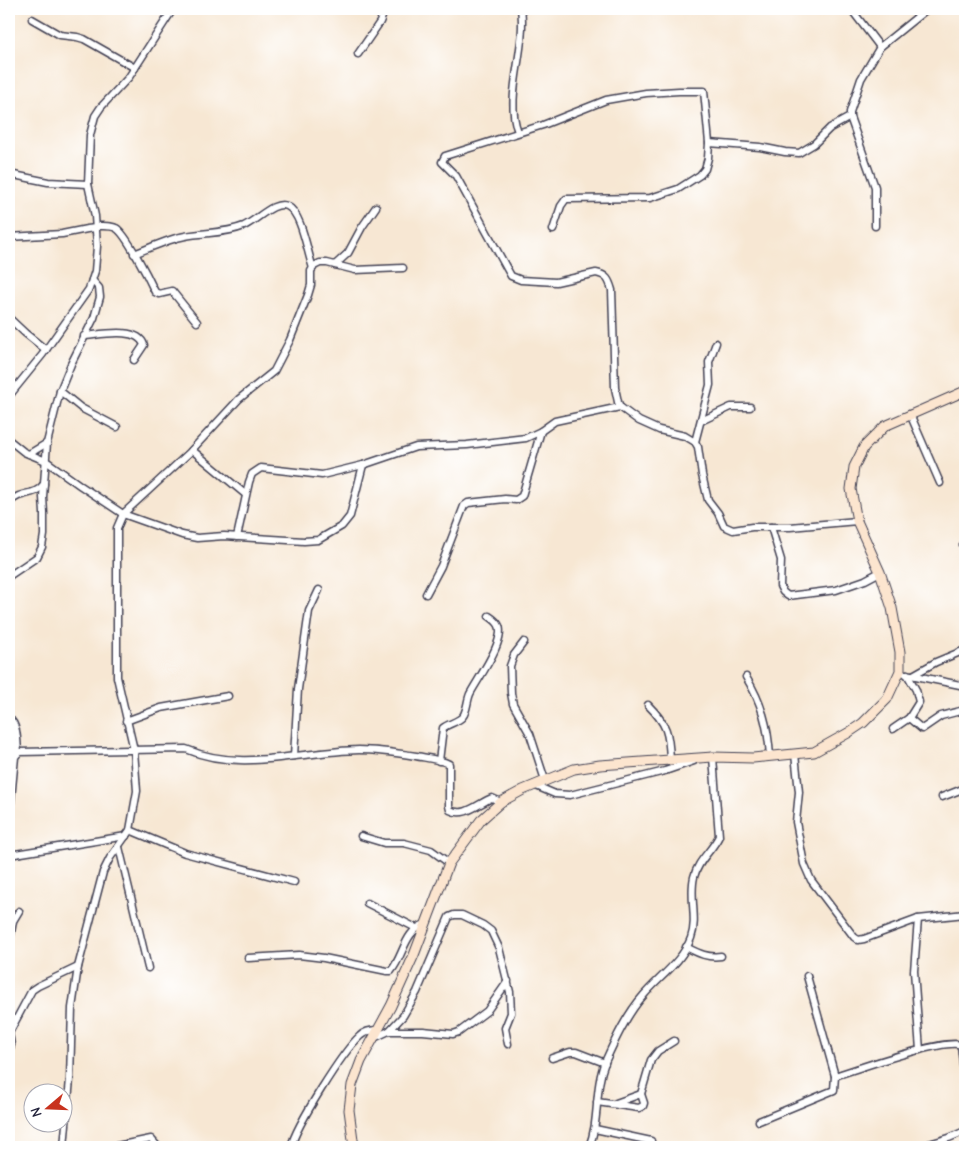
<svg xmlns="http://www.w3.org/2000/svg" width="974" height="1156" font-family="'Comic Neue',sans-serif">
<style>
.lines{fill:none;stroke-linecap:round;stroke-linejoin:round}
.street-casing{stroke:#424052;stroke-width:9}
.secondary-casing{stroke:#424052;stroke-width:11}
.street{stroke:#fff;stroke-width:6}
.secondary{stroke:#fce5cf;stroke-width:9}
</style>
<rect width="100%" height="100%" fill="#fff"/>
<filter id="ink" filterUnits="userSpaceOnUse"><feTurbulence type="fractalNoise" baseFrequency=".02" numOctaves="2"/><feDisplacementMap in="SourceGraphic" scale="10" xChannelSelector="R" yChannelSelector="G"/><feConvolveMatrix kernelMatrix="1 2 1 2 8 2 1 2 1" color-interpolation-filters="sRGB"/></filter>
<filter id="wash" filterUnits="userSpaceOnUse"><feTurbulence type="fractalNoise" baseFrequency=".0096" numOctaves="4" result="noise"/><feDisplacementMap in="SourceGraphic" scale="20" xChannelSelector="R" yChannelSelector="G"/><feGaussianBlur stdDeviation="1.12" result="paint"/><feColorMatrix in="noise" values="0 0 0 0 0 0 0 0 0 0 0 0 0 0 0 0 0 1.4 0 .05"/><feComposite in="paint" operator="in"/></filter>
<g filter="url(#wash)">
<rect width="100%" height="100%" fill="#f7e7d3"/>
</g>
<g filter="url(#ink)">
<g class="lines">
<defs>
<g id="street">
<polyline points="851,9 880,47"/>
<polyline points="32,19 60,35 77,37 84,39 135,68"/>
<polyline points="358,54 380,22 385,9"/>
<polyline points="850,117 875,187 875,226"/>
<path d="M518 132C504 97 527 48 521 9"/>
<polyline points="709,143 760,147 785,152 799,153 814,144 830,128 850,117 850,112 861,79 880,47 927,9"/>
<polyline points="9,174 48,182 88,184"/>
<path d="M96 226C102 226 111 225 116 228 126 233 149 279 155 292L159 294 172 291 197 322"/>
<path d="M553 230 561 206 566 199 650 198 678 189 700 175 705 169 708 158 709 143 704 91H679L646 93 606 100 543 125 445 156 442 162 456 176 511 276 521 280 556 282 596 273C607 275 609 280 612 290L615 388 618 402 620 407 639 421 659 430 685 436 695 442 698 447 702 475 708 500 718 513 724 526 733 530 752 527H790L857 521"/>
<polyline points="9,237 62,234 87,229 96,228"/>
<path d="M134 254C150 248 168 239 185 236 204 232 225 234 244 226 257 220 275 200 287 206 302 213 307 252 313 268"/>
<polyline points="335,265 348,253 362,227 376,207"/>
<polyline points="9,318 25,333 46,350"/>
<path d="M84 336C99 335 138 326 144 345L134 360"/>
<polyline points="60,391 81,408 117,427"/>
<polyline points="9,396 43,354 89,289 95,271 97,246 95,216 88,184 90,135 95,116 101,107 129,77 173,9"/>
<polyline points="910,414 940,483"/>
<polyline points="701,421 731,407 750,407"/>
<polyline points="9,440 24,452 46,461 81,486 123,514 182,535 197,538 224,536 304,541 318,540 342,526 350,516 363,465"/>
<polyline points="695,442 710,385 709,362 716,343"/>
<polyline points="192,450 245,494"/>
<polyline points="29,454 47,443"/>
<path d="M9 503C22 489 33 498 44 484"/>
<polyline points="771,527 781,560 780,586 783,592 788,596 836,590 865,580 880,572"/>
<polyline points="237,537 249,482 252,474 261,468 322,475 363,465 416,447 467,445 526,438 541,431 555,421 620,407"/>
<polyline points="963,545 965,550"/>
<polyline points="9,576 37,557 42,547 44,535 44,513 43,497 47,443 60,391 71,364 94,318 100,297 99,288 92,280"/>
<polyline points="426,594 441,566 464,506 468,503 505,499 516,500 522,496 541,431"/>
<polyline points="524,642 514,655 510,666 511,693 513,704 530,734 545,780"/>
<polyline points="906,674 965,686"/>
<polyline points="913,675 936,662 965,650"/>
<path d="M746 677C762 703 768 726 770 756"/>
<path d="M648 705C667 724 669 733 670 760"/>
<path d="M9 718C18 725 17 741 18 753"/>
<polyline points="909,718 922,729 941,716 964,710"/>
<polyline points="126,721 161,708 228,696"/>
<polyline points="893,729 909,718 919,702 916,690 907,674"/>
<polyline points="795,754 799,792 796,822 804,864 811,880 854,937 858,940 864,939 918,919 965,914"/>
<polyline points="294,756 298,689 309,611 319,590"/>
<path d="M439 761 443 728C449 723 459 722 463 716 467 711 467 701 470 694 477 680 508 638 498 624 496 621 492 618 489 616"/>
<polyline points="534,785 555,794 570,795 665,771 694,761"/>
<polyline points="942,797 965,788"/>
<path d="M9 820 15 757 19 752 186 749C241 773 301 751 359 750 377 750 397 753 416 756 426 758 440 759 449 764V806L450 810C465 818 479 803 492 798L501 802"/>
<polyline points="130,830 185,853 294,882"/>
<polyline points="9,833 9,855"/>
<polyline points="361,836 384,843 404,843 431,850 449,863"/>
<polyline points="119,847 148,968"/>
<polyline points="9,855 126,836"/>
<polyline points="367,903 416,928"/>
<polyline points="918,919 914,971 920,1050"/>
<polyline points="9,945 13,921 19,911"/>
<path d="M686 947C698 953 707 958 721 956"/>
<path d="M248 958 299 955 324 958 387 971H391C404 956 404 930 426 924"/>
<polyline points="389,1031 423,1031 453,1034 459,1032 487,1011 508,981"/>
<polyline points="374,1038 389,1031 403,1016 417,992 449,917 454,915 462,915 483,925 491,931 499,948 510,992 511,1013 505,1028 508,1044"/>
<polyline points="9,1050 11,1045 9,1033 32,990 38,986 78,967"/>
<polyline points="552,1058 570,1052 576,1052 605,1063"/>
<path d="M835 1076C856 1069 945 1038 961 1045L965 1082"/>
<polyline points="597,1102 639,1108 643,1106 644,1103 641,1094 651,1060 658,1051 674,1041"/>
<polyline points="616,1103 641,1094"/>
<polyline points="759,1121 834,1090 835,1076 807,976"/>
<polyline points="595,1129 651,1141"/>
<polyline points="64,1147 70,1079 72,1008 78,967 103,872 110,858 130,830 137,791 134,750 117,677 117,528 123,514 189,453 239,399 274,371 290,340 308,295 311,285 311,271 314,266 320,263 327,263 355,270 403,268"/>
<polyline points="112,1147 151,1139 158,1147"/>
<path d="M291 1147C296 1126 343 1051 360 1036 365 1031 371 1030 378 1030"/>
<path d="M589 1147C600 1120 594 1089 605 1062 615 1040 627 1014 643 996 659 977 682 962 691 938 698 919 689 897 694 877 698 860 712 851 719 836L713 757"/>
<polyline points="919,1147 949,1138 965,1131"/>
</g>
<polyline id="secondary" points="354,1147 349,1110 352,1085 361,1061 391,1006 414,955 449,863 481,820 501,802 523,790 574,769 600,765 670,760 713,757 753,758 814,752 848,733 863,723 887,699 900,671 900,652 892,608 880,572 857,521 851,489 854,467 864,447 885,426 965,391"/>
</defs>
<use href="#street" class="street-casing"/>
<use href="#secondary" class="secondary-casing"/>
<use href="#street" class="street"/>
<use href="#secondary" class="secondary"/>
</g>
</g>
<rect width="974" height="1156" fill="none" stroke="#fff" stroke-width="30"/>
<g transform="translate(48 1108) rotate(251)"><circle r="24" fill="#ffffff" stroke="#a7a7b1"/>
<path d="M0-4L9 19L0 12L-9 19Z" fill="#c8321e"/>
<text y="-8" font-size="14" font-weight="bold" text-anchor="middle" fill="#22223b">N</text>
</g>
</svg>
